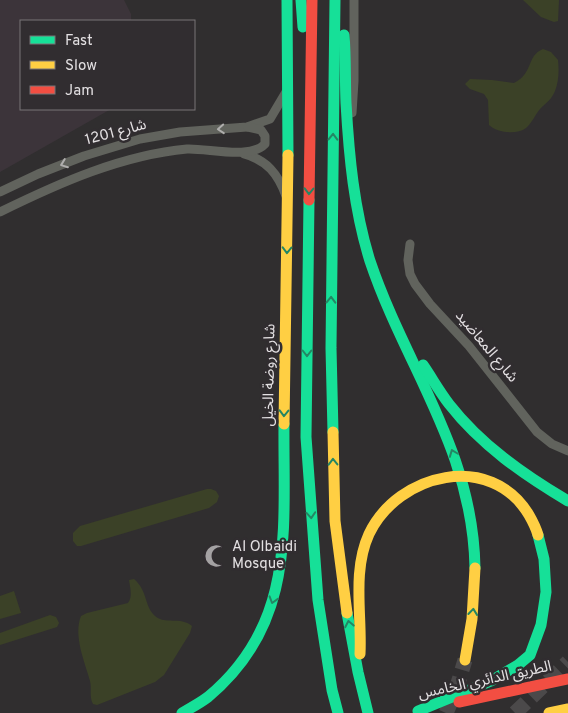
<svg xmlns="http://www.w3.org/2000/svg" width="568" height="713" font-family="Overpass,'Noto Sans Arabic',sans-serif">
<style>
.built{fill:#3c343a}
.green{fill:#3b4127}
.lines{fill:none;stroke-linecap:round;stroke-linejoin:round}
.highway-tunnel{stroke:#4b494a;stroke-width:15;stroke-dasharray:15 8;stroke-linecap:butt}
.street{stroke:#61635d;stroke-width:9}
.fast{stroke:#16e098;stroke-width:11}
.slow{stroke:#ffcf43;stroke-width:11}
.jam{stroke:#f24e42;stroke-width:11}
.oneway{stroke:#afaead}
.oneway2{stroke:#248664}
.labels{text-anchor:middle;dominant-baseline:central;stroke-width:5;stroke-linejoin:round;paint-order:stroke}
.street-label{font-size:15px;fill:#e3e0e2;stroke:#312d30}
.poi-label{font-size:15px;fill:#e3e0e2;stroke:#312d30;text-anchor:start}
</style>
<rect width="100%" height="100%" fill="#302e2f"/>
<polygon class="built" points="0,0 124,0 131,14 131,21 21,21 21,109 111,109 0,172"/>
<g class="green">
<polygon points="523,0 559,0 558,21 554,22 541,17"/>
<path d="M543 49 551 52 558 60C559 70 559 81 555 91 552 99 546 103 540 109 535 115 532 123 526 128 517 135 497 133 489 125L488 100 484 94 470 89 465 84 470 79 492 80 514 83C534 73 526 56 543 49Z"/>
<polygon points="207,489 211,489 216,491 219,496 217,502 209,508 81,546 77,546 73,541 73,533 80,526"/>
<path d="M134 579C148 591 144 606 155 616 165 625 180 616 192 626L190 633 164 675 155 682 97 705 93 704C89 697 92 688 90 681 85 662 73 636 81 616L87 613 128 603C133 597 130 587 129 580Z"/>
<polygon points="14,591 21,613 0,619 0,596"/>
<polygon points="50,615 56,617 59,623 57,627 0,645 0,633"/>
</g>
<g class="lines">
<g class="highway-tunnel">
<polyline points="446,713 456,690 465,660"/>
<polyline points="515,713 568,662"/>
</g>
<g class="street">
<polyline points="352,113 354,81 354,0"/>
<path d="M244 154C267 160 278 174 286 196"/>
<polyline points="0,192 38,174 84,156 140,139 180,132 247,127 270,119 286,92"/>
<path d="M0 212C59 183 122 155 187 149 208 148 250 160 265 144V136L261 130 248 127"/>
<polyline points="410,244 408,260 410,274 415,284 430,304 469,346 537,432 552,444 568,451"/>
</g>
<g class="fast">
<polyline points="287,0 288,155"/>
<polyline points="301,0 303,27"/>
<path d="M344 35C346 58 345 81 346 103 349 156 354 210 370 261 406 368 473 449 475 568"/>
<polyline points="309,200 306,437 318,600 332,690 338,713"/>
<path d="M423 365C432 378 439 391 449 404 481 445 524 475 568 501"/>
<polyline points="333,432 331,348 335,0"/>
<polyline points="347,613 358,672 368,713"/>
<polyline points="418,711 491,681 518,665 530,655 541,625 546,592 544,559 538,535"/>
<path d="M182 713C191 708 200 703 208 697 297 623 283 528 284 424"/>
</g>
<g class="slow">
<polyline points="284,424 288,155"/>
<polyline points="333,432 335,521 347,613"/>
<path d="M360 654C362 615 352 571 369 534 398 473 491 451 529 515 533 522 536 528 538 535"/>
<polyline points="465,660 472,619 475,568"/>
<polyline points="549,713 568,709"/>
</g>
<g class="jam">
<polyline points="309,200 312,0"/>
<polyline points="459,702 568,679"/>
</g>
</g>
<defs><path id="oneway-chevron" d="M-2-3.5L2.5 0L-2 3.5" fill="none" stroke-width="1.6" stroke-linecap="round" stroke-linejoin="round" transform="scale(1.25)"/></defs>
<g class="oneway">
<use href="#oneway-chevron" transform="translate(221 129) rotate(176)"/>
<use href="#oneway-chevron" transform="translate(64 164) rotate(159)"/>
</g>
<g class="oneway2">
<use href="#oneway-chevron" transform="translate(333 137) rotate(-89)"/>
<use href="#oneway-chevron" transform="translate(309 191) rotate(91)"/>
<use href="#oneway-chevron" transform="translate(287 250) rotate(91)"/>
<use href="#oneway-chevron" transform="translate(331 300) rotate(-89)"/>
<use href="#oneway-chevron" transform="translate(307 353) rotate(90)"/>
<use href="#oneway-chevron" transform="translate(284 413) rotate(91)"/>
<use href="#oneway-chevron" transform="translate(453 453) rotate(-111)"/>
<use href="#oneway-chevron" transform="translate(333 462) rotate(-91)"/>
<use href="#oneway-chevron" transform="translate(311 515) rotate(86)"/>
<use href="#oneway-chevron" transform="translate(273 600) rotate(107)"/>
<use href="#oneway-chevron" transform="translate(473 612) rotate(-84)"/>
<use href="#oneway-chevron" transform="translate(349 624) rotate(-101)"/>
</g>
<defs>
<symbol id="mosque-bare" viewBox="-9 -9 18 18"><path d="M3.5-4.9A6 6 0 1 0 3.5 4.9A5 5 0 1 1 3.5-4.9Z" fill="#a4a2a3" stroke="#312d30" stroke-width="2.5" paint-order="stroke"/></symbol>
</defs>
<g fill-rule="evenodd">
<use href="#mosque-bare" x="200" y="540" width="32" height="32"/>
</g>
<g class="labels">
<g class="street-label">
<text transform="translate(116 133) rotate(-15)">شارع 1201</text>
<text transform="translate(486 347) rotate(50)">شارع المعاضيد</text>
<text transform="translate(270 375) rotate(-89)">شارع روضة الخيل</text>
<text transform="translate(485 681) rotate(-12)">الطريق الدائري الخامس</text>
</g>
<g class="poi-label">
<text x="232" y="547">Al Olbaidi<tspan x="232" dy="17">Mosque</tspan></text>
</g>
</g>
<rect x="20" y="20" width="175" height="90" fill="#312d30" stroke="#787577"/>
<rect x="30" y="36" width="25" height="8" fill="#16e098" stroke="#787577"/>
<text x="65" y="45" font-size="15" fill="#e3e0e2">Fast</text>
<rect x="30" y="61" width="25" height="8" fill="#ffcf43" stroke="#787577"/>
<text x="65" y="70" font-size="15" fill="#e3e0e2">Slow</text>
<rect x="30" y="86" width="25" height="8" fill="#f24e42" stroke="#787577"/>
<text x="65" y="95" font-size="15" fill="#e3e0e2">Jam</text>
</svg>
